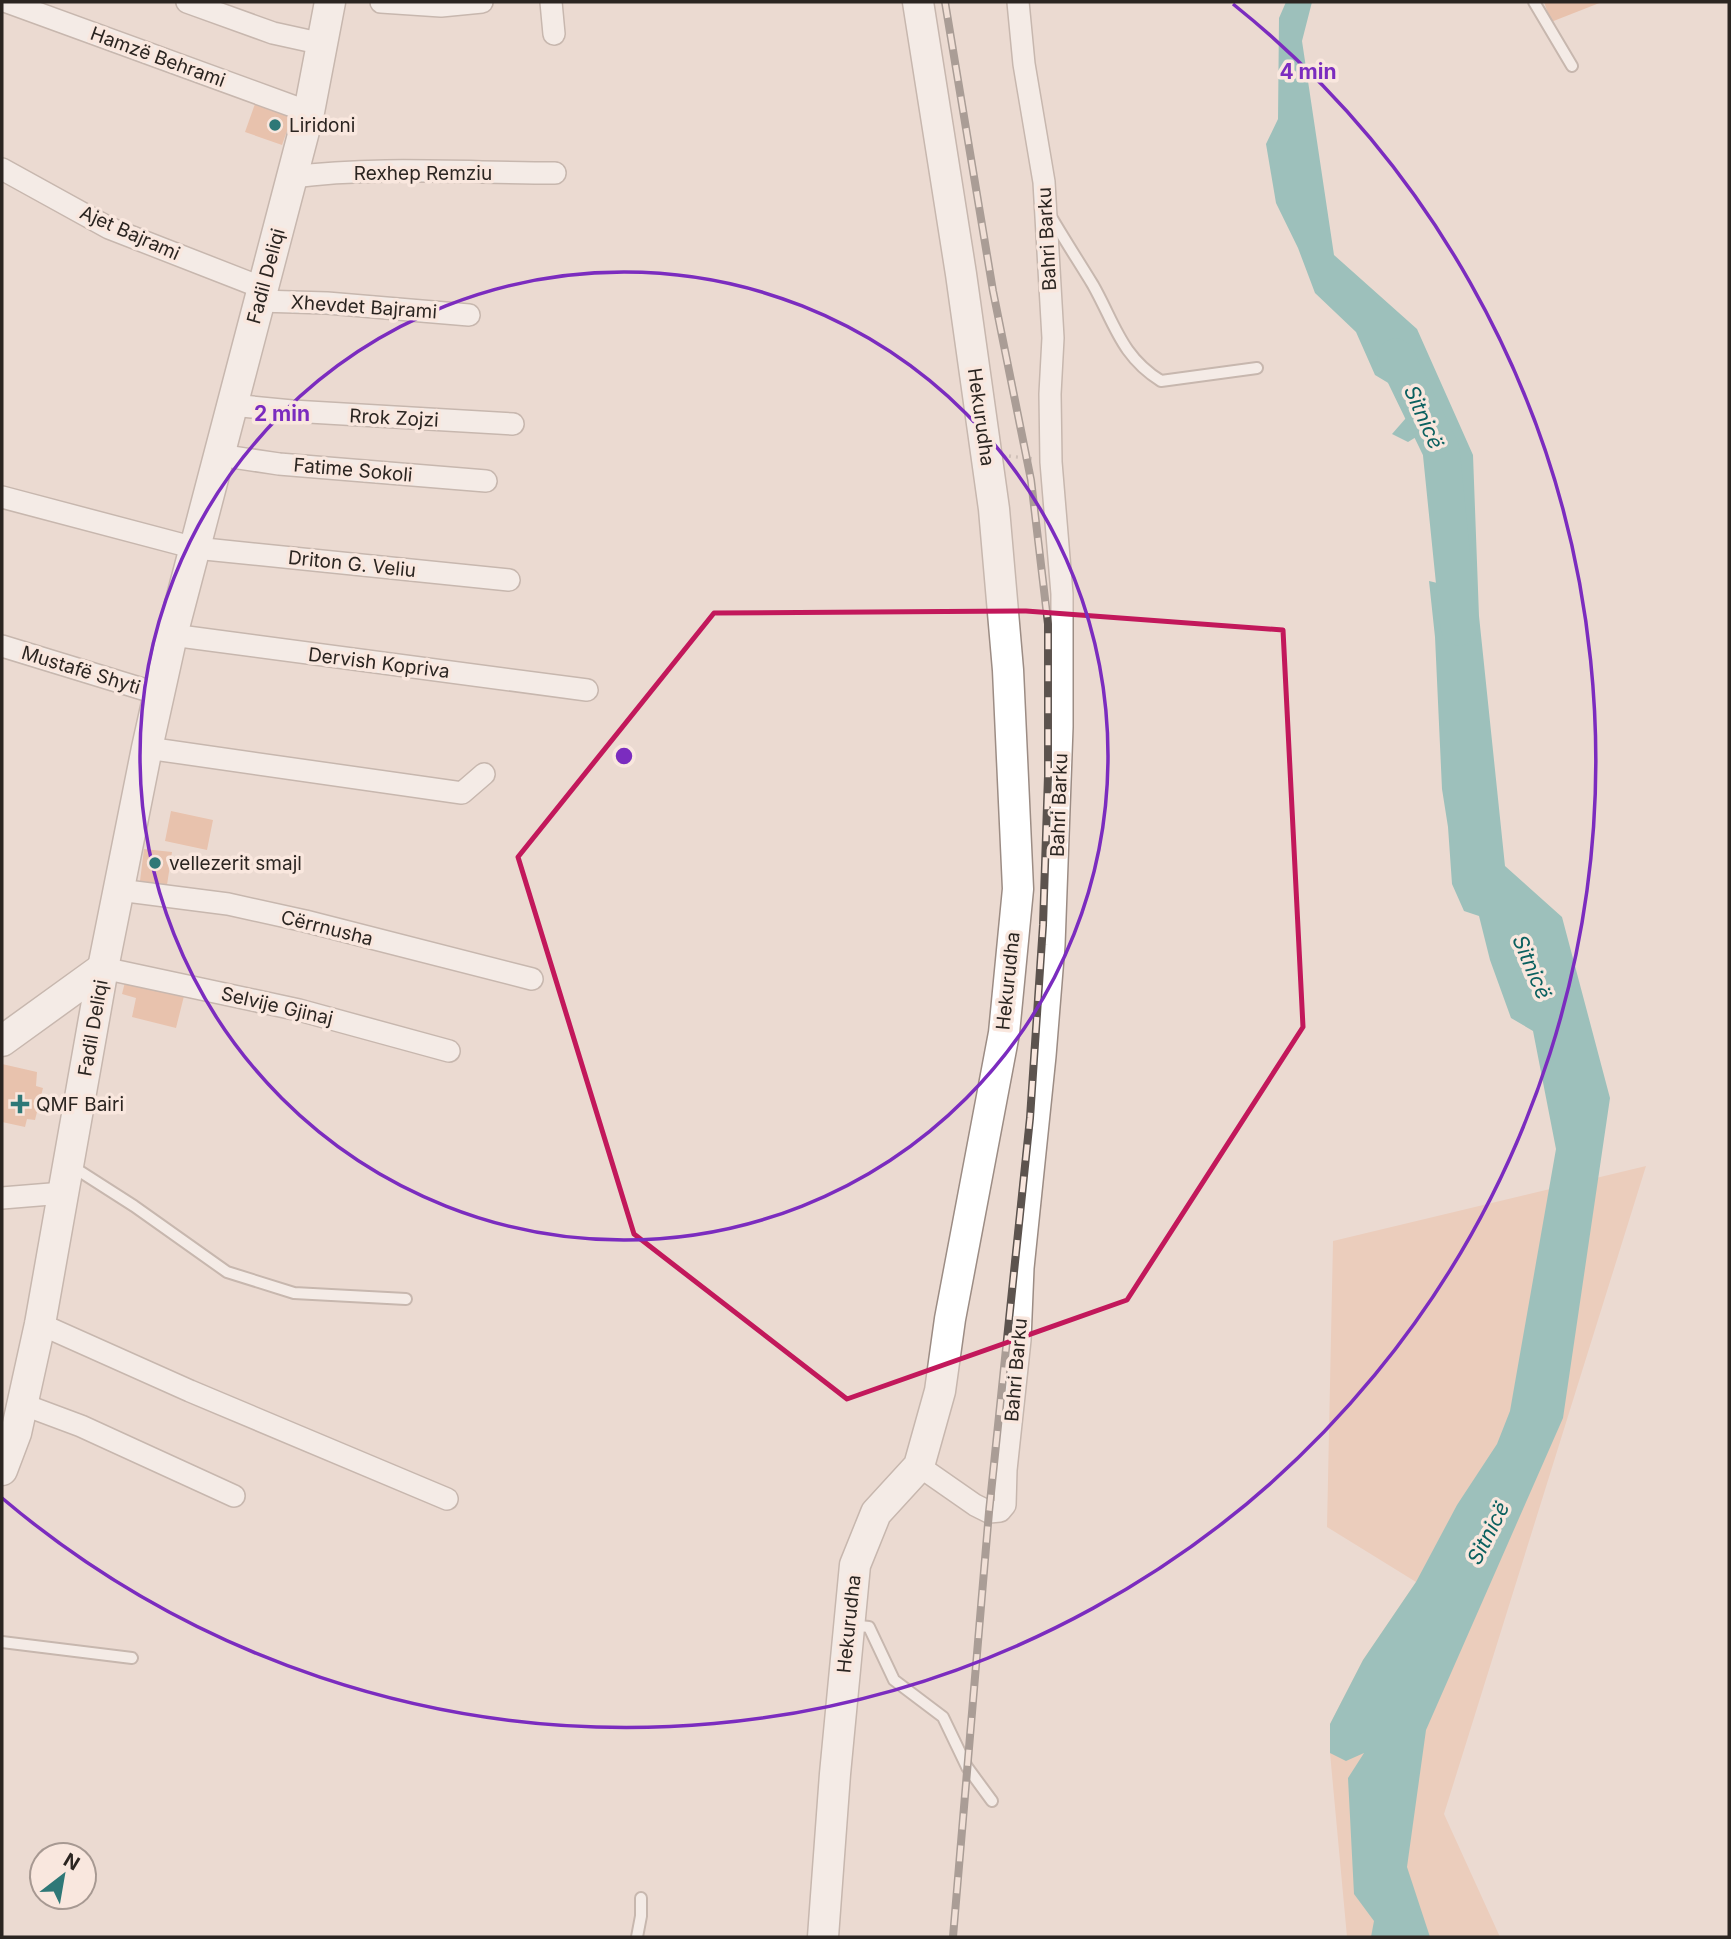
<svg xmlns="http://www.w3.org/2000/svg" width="1731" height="1939" font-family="Inter,sans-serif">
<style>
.green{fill:#eabca3}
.water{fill:#3ea1a0}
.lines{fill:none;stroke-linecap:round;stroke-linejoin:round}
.river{stroke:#3ea1a0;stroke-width:37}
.building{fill:#e5a481}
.lane-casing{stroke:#9c8c84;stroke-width:14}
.street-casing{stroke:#9c8c84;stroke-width:24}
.secondary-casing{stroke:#9c8c84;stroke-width:33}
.path{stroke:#afa19a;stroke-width:3.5;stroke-dasharray:2 5;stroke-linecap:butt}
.lane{stroke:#fff;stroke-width:10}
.street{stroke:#fff;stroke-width:21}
.secondary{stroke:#fff;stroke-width:30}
.rail-casing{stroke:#5c534e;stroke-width:8}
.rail{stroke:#f9e7de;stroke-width:5;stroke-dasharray:16;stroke-linecap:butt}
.marked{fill:none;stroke:#c2185b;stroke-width:5;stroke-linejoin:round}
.ring{fill:none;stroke:#7b2cbf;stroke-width:3.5}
.poi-dot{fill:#2e7877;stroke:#f9e7de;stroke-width:2.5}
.labels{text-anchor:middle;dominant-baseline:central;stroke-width:7;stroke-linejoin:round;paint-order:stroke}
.street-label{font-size:19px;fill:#2b2521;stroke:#f9e7de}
.poi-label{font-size:19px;fill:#2b2521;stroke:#f9e7de;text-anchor:start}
.water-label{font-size:21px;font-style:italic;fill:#0a605f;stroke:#f9e7de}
.centre{fill:#7b2cbf;stroke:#f9e7de;stroke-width:3.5}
.ring-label{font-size:21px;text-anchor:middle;font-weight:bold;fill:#7b2cbf;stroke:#f9e7de;stroke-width:7;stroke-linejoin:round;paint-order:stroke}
</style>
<rect width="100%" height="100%" fill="#ebdad1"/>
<polygon class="green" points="1646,1166 1444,1814 1500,1937 1347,1937 1330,1753 1330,1724 1363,1660 1416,1582 1327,1527 1333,1241"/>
<polygon class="water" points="1286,2 1312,2 1302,41 1334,255 1417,329 1473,455 1479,616 1505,866 1562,917 1610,1098 1563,1418 1426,1730 1407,1867 1430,1937 1371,1937 1374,1921 1354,1894 1348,1778 1364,1753 1346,1761 1330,1753 1330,1724 1363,1660 1416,1582 1457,1505 1497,1444 1510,1411 1556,1149 1533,1031 1511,1018 1490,960 1479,916 1464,911 1452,884 1448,827 1442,789 1435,637 1429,581 1450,586 1465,562 1455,519 1430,515 1438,471 1421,434 1408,442 1392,434 1420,402 1375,375 1356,332 1315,293 1298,248 1276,203 1266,144 1278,119 1279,18"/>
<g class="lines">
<polyline class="river" points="1396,357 1441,450 1459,627"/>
</g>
<g class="building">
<polygon points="1544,2 1602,2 1551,22"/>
<polygon points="256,101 293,114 282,145 245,132"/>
<polygon points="171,811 213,820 207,850 165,841"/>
<polygon points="144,849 172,852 167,885 140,881"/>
<polygon points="127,974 186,988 176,1028 132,1017 136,998 122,994"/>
<polygon points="2,1064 37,1072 36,1086 43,1088 35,1120 27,1119 25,1127 2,1122"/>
</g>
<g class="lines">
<defs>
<g id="lane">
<polyline points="1534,2 1572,66"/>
<path d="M1050 215C1064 239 1079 262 1093 285 1115 324 1121 356 1161 381L1257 368"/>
<polyline points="70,1165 134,1206 227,1272 294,1293 406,1299"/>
<polyline points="850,1625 869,1627 894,1680 943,1717 967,1767 992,1801"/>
<polyline points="2,1642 132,1658"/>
<polyline points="637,1937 641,1916 641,1898"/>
</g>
<g id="street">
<polyline points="7,2 309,112"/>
<polyline points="187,2 273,33 323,44"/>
<polyline points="381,2 441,6 482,2"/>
<polyline points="551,2 554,34"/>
<polyline points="2,169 109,228 263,288"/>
<path d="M292 177C376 166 469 173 555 173"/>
<polyline points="259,301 327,303 469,315"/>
<polyline points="232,405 292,411 513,424"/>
<polyline points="219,455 279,464 486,481"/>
<polyline points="2,497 195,548 509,580"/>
<polyline points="172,635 587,690"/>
<polyline points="2,646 159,694"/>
<polyline points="147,748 462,793 484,774"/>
<polyline points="119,890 228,904 305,921 532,979"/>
<polyline points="103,968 299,1010 449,1051"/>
<polyline points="2,1198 63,1193"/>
<polyline points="40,1324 190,1391 447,1499"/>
<polyline points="22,1404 81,1426 234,1496"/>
<polyline points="919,1466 975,1505 989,1512 1000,1511 1005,1505 1006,1470 1020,1340 1023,1268 1045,1056 1054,945 1062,727 1062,594 1051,462 1050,394 1053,338 1044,182 1024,64 1018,2"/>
</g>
<g id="secondary">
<polyline points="2,1041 103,968"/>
<polyline points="2,1470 16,1433 40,1324 103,968 147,748 172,635 309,112 330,2"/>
<polyline points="823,1937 835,1774 855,1565 876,1513 919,1466 940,1391 950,1319 1004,1033 1018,889 1008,670 994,509 961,274 918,2"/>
</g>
</defs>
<use href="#lane" class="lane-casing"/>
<use href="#street" class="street-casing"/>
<use href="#secondary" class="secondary-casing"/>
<polyline class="path" points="1009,456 1033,459"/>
<use href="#lane" class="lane"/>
<use href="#street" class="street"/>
<use href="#secondary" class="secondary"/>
<defs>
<polyline id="rail" points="945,2 993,291 1031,480 1048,624 1048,776 1043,925 1030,1118 989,1512 953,1937"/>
</defs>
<use href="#rail" class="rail-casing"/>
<use href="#rail" class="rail"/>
</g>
<path d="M0 0H1731V1939H0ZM1026 611 1283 630 1303 1027 1127 1300 847 1399 634 1234 518 857 714 613Z" fill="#ebdad1" fill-opacity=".55" fill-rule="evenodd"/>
<path class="marked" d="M1026 611 1283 630 1303 1027 1127 1300 847 1399 634 1234 518 857 714 613Z"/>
<g class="ring">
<circle cx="624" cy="756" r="484"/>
<path d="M1233 4A968 968 0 1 1 2 1498"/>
</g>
<g class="poi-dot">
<circle cx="275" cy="125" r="7"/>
<circle cx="155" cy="863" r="7"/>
<path d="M16.5 1093.5h7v7h7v7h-7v7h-7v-7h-7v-7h7z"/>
</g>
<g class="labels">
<g class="street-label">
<text transform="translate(158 57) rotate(20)">Hamzë Behrami</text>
<text x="423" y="173">Rexhep Remziu</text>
<text transform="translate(130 233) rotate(24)">Ajet Bajrami</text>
<text transform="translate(1047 239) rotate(-93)">Bahri Barku</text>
<text transform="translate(266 276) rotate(-75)">Fadil Deliqi</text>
<text transform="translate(364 307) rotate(4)">Xhevdet Bajrami</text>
<text transform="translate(981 417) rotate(82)">Hekurudha</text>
<text transform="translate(394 418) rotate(3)">Rrok Zojzi</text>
<text transform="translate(353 470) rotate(5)">Fatime Sokoli</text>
<text transform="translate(352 564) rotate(6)">Driton G. Veliu</text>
<text transform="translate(379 663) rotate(7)">Dervish Kopriva</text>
<text transform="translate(81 670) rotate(17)">Mustafë Shyti</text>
<text transform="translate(1059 805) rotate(-88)">Bahri Barku</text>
<text transform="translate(327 928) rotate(14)">Cërrnusha</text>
<text transform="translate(1008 981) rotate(-84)">Hekurudha</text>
<text transform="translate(277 1006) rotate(13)">Selvije Gjinaj</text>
<text transform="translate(93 1028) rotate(-80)">Fadil Deliqi</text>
<text transform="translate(1016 1370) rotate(-85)">Bahri Barku</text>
<text transform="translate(849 1624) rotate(-84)">Hekurudha</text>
</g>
<g class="poi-label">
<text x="289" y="125">Liridoni</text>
<text x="169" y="863">vellezerit smajl</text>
<text x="36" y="1104">QMF Bairi</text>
</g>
<g class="water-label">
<text transform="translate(1424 417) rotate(66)">Sitnicë</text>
<text transform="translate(1532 967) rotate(67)">Sitnicë</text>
<text transform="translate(1488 1533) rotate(-63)">Sitnicë</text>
</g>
</g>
<circle cx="624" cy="756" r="10" class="centre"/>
<g class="ring-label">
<text x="1308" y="79">4 min</text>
<text x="282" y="421">2 min</text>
</g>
<rect width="1731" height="1939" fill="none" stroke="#2b2521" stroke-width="7"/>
<g transform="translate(63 1876) rotate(31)"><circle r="33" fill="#f9e7de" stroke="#a79992" stroke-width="2"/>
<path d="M0-5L12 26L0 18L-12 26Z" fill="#2e7877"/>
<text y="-10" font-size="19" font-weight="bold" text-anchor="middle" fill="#2b2521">N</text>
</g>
</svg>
